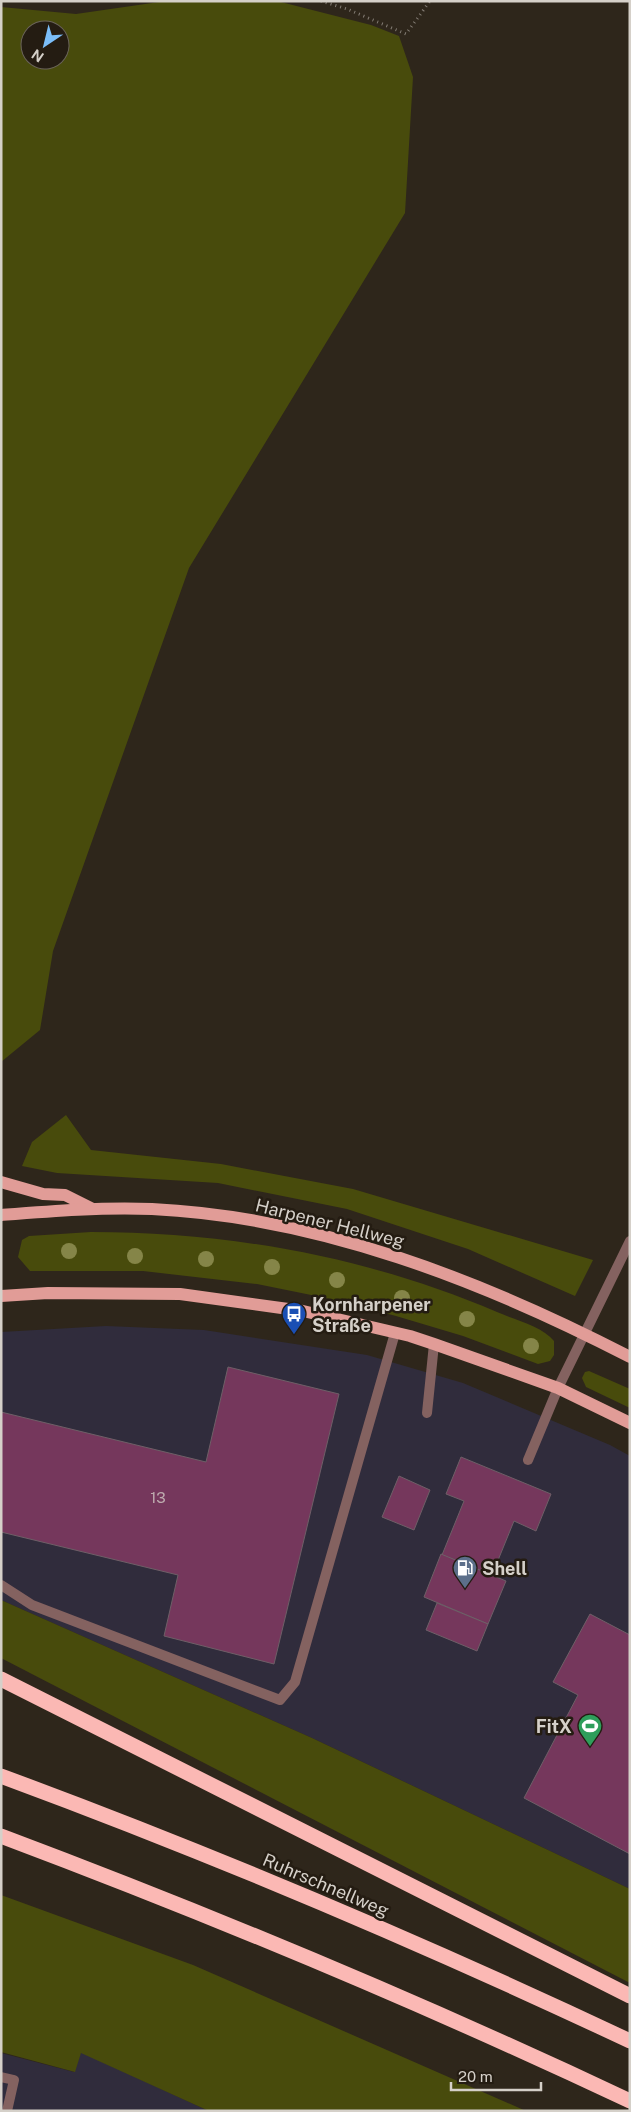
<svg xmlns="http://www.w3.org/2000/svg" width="631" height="2112" font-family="'Public Sans',sans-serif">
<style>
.commercial{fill:#302c3c}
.green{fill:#484b0c;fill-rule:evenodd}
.building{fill:#75375c;stroke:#6e5f67}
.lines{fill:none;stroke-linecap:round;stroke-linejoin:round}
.path{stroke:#857e76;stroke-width:3;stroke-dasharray:1 4;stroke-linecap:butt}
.service{stroke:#846260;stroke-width:10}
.primary{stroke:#e19c97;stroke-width:12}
.motorway{stroke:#fbb8b4;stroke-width:15}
.tree{fill:#858548}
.labels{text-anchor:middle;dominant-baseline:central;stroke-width:5;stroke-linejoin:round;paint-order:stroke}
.number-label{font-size:15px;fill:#bdaaae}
.street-label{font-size:18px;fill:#d5d0c9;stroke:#241c12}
.poi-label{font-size:18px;font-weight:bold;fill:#d5d0c9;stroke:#241c12;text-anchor:start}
</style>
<rect width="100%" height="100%" fill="#2e261b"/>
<g class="commercial">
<polygon points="106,1326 204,1330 367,1355 463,1383 610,1445 630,1456 630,1889 312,1738 1,1600 1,1332"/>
<polygon points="81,2052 209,2111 1,2111 1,2053 74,2072"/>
</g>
<g class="green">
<path d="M166 1H277L371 25 399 36 413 77 405 213 189 568 53 951 40 1030 1 1062V7L76 14ZM30 30H60V60H30Z"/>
<polygon points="66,1115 91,1150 221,1164 353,1189 593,1260 575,1296 468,1249 347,1209 218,1183 57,1173 22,1166 32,1142"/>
<path d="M91 1232C231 1232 368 1257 497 1312 515 1320 542 1326 554 1341V1355L550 1361 538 1364 463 1336 396 1316 326 1298 257 1284 143 1271H30L18 1257 22 1240 29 1236Z"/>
<polygon points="589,1371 630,1389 630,1408 586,1387 582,1378 585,1372"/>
<polygon points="1,1600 312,1738 630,1889 630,1983 1,1658"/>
<polygon points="1,1895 193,1965 526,2111 209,2111 81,2053 75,2072 1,2052"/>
</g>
<g class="building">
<polygon points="228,1367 339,1394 274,1664 164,1636 178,1575 1,1532 1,1412 206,1462"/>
<polygon points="461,1457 551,1494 536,1531 514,1521 492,1575 442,1555 464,1501 446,1494"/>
<polygon points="399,1476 430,1490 414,1530 382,1517"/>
<polygon points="441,1554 506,1581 488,1624 424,1597"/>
<polygon points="437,1603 488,1624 477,1651 426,1630"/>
<polygon points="590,1614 630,1635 630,1854 524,1798 578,1695 553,1682"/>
</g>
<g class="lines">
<polyline class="path" points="321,1 347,9 406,34 430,1"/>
<g class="service">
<polyline points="427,1413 434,1344"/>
<polyline points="528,1460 558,1388 630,1241"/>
<polyline points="1,1585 32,1605 280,1700 295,1682 395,1333"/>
<polyline points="1,2077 14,2080 7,2111"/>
</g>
<g class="primary">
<polyline points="1,1182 43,1194 65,1195 91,1208"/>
<path d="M1 1215C52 1211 102 1207 152 1209 319 1217 483 1281 630 1357"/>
<polyline points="1,1296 48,1293 180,1294 303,1311 410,1336 434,1344 558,1388 630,1423"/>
</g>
<g class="motorway">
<polyline points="1,1679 630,1996"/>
<path d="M1 1776C215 1855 424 1944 630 2041"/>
<path d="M1 1836C214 1916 424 2004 630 2101"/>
</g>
</g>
<g class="tree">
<circle cx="69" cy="1251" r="8"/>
<circle cx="135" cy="1256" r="8"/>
<circle cx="206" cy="1259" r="8"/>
<circle cx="272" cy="1267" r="8"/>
<circle cx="337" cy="1280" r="8"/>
<circle cx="402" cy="1298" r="8"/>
<circle cx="467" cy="1319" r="8"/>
<circle cx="531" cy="1346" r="8"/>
</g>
<defs>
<symbol id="bus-pin" viewBox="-11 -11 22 30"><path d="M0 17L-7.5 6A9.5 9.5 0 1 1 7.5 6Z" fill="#1a4fb4" stroke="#241c12"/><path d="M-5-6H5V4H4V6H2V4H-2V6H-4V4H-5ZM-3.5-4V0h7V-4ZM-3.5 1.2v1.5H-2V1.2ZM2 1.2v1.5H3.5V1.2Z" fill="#fff"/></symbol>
<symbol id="fuel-pin" viewBox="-11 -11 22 30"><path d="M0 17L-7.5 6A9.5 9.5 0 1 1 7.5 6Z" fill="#5c6f8a" stroke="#241c12"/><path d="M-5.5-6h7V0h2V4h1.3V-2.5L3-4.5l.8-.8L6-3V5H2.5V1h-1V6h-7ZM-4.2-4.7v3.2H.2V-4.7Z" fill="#fff"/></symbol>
<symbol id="stadium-pin" viewBox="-11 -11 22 30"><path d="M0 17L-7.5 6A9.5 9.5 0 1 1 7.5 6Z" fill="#2e9e5b" stroke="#241c12"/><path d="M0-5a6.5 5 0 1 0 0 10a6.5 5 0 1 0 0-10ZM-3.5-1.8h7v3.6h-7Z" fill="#fff"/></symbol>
</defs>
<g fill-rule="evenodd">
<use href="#bus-pin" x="280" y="1300" width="28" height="38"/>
<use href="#fuel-pin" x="451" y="1554" width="28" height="38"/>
<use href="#stadium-pin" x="576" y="1712" width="28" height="38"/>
</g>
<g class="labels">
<g class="number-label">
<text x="158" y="1497">13</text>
</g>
<g class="street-label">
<text transform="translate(330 1223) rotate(14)">Harpener Hellweg</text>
<text transform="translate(326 1885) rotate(23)">Ruhrschnellweg</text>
</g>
<g class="poi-label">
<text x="312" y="1304">Kornharpener<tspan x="312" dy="21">Straße</tspan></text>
<text x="482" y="1568">Shell</text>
<text x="572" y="1726" text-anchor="end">FitX</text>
</g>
</g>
<rect width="631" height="2112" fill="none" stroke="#d5d0c9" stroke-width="5"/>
<g transform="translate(45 45) rotate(215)"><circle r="24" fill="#241c12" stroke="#6b645b"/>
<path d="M0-4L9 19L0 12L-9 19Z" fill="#7bbef9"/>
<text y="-8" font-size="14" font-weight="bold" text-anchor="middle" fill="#d5d0c9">N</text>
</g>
<path d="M451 2082v8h90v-8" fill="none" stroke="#d5d0c9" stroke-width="2.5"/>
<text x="458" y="2082" font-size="15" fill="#d5d0c9" stroke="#241c12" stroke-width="4" paint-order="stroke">20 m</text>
</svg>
